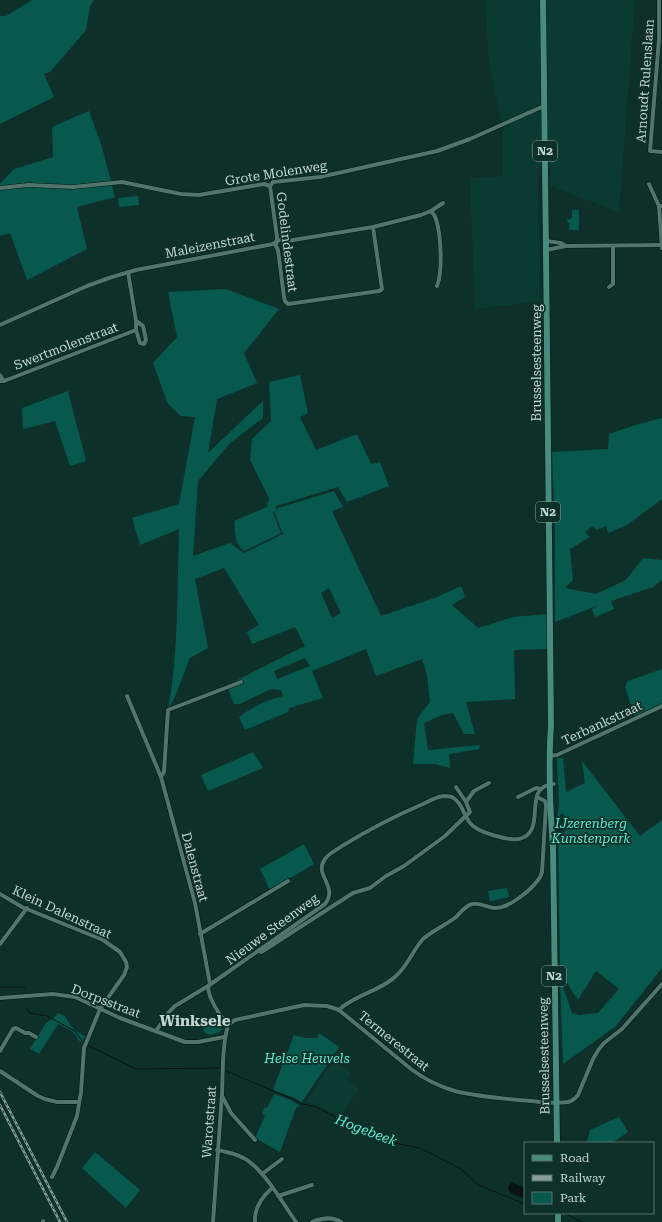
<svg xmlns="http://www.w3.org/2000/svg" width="662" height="1222" font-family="'Roboto Serif',serif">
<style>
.built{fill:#0a3a32}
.green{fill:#07594d;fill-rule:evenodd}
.water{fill:#071411}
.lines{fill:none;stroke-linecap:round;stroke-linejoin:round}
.stream{stroke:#071411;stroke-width:1}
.minor-casing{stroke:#001712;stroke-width:5}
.primary-casing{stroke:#001712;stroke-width:7}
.minor{stroke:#51746c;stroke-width:4}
.primary{stroke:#478c7f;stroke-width:6}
.rail-casing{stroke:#869d98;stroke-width:2.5}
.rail{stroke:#0e302a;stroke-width:1;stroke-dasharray:3;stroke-linecap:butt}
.labels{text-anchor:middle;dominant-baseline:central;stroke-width:3.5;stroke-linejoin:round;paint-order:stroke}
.shield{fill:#0e302a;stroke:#8da49f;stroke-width:1}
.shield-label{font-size:12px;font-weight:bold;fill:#c4d6d1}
.street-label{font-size:13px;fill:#c4d6d1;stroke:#0e302a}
.park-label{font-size:13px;font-style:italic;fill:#60edd4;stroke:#0e302a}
.water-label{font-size:14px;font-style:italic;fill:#5ae8cf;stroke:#0e302a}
.quarter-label{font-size:15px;font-weight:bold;fill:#c4d6d1;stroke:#0e302a}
</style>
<rect width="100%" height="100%" fill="#0e302a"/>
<g class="built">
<polygon points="485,0 635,0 619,212 550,186 551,168 538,168 538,201 540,301 547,303 540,301 475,309 470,178 503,176 502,127 489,64"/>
<polygon points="336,1062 351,1073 347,1080 359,1090 339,1116 320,1106 306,1102 331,1064 333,1065"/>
</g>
<g class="green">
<polygon points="32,0 94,0 90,6 86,30 50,72 44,74 54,97 0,124 0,16 6,16"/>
<polygon points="89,111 102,147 115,197 77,207 87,249 27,280 10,233 0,236 0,184 14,169 53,157 52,127"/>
<polygon points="138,196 139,205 119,207 118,198"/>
<polygon points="572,210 579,210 579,230 569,230 570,223 568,223 567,220 572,218"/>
<path d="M226 289 279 309 244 353 257 383 217 399 208 453 263 401V418L230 443 198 481 193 556 230 543 244 553 283 534 274 511 273 513 281 533 244 551C234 543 236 534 234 521L267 507 269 498 250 460 252 439 271 421 269 382 300 375 308 413 300 417 316 450 357 434 371 464 380 462 389 486 347 502 338 487 276 506 275 509 334 491 343 507 332 511 381 616 435 598 461 586 465 597 452 605 478 628 513 617 547 614 549 649 514 650 515 699 466 702 475 734H464L453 713 442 715 424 723 428 750 480 745 479 749 449 754 450 768 435 764H413L417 719 430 702 427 675 422 659 376 676 366 649 312 671 323 698 289 708 288 712 245 730 239 717C252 707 267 700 283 696L281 690 271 689 240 704H234L227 686 245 676 305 646 295 627 252 644 247 632 259 625 224 568 195 579 208 648 190 658 176 694 168 710C179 650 177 589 179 529L140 545 132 518 179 504 195 417 181 416 168 404 153 363 177 337 168 292ZM329 588 341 613 332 618 321 593ZM305 658 310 666 277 679 274 671Z"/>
<polygon points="68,391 86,461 70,466 55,421 23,429 22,408"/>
<polygon points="662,418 662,499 627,525 608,533 606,526 597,530 592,526 585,532 590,537 570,549 573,580 565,588 596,594 626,580 643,558 662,560 662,580 653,587 611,601 614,609 595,617 592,609 599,605 555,622 555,527 552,452 608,449 609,434 639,424"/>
<polygon points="662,669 662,706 636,716 634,715 625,687 628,681"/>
<polygon points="253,752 263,768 208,791 201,775"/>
<polygon points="557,758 563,758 566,792 585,783 582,761 640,836 662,820 662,968 616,1026 563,1064 560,978 572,1013 579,1015 598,1013 619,989 596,971 578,1000 570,988 560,967 558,836 564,836 564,832 565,832 565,826 563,826 564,814 560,814 560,819 557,819 559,804"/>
<polygon points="304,844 314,864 270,890 260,869"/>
<polygon points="507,888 509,897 490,901 488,891"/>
<path d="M58 1013 65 1016C68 1024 77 1033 85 1036L82 1042 78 1040C76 1031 66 1028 58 1024L39 1054 30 1049 46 1023 54 1018Z"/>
<path d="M209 1017C216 1018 221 1022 222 1028L220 1032 210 1035 204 1032 203 1024Z"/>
<polygon points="319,1033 339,1047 301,1103 295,1098 273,1090 294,1035 305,1038 317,1038"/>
<polygon points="274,1094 291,1100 300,1106 299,1107 298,1106 296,1108 280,1152 255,1138 265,1116 262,1114 265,1107 267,1108"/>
<polygon points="619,1117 628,1132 612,1143 585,1143 587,1142 590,1130"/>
<polygon points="95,1152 140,1190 126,1208 82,1168"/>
</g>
<polygon class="water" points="512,1182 525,1188 525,1199 510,1193 508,1187"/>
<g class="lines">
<g class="stream">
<polyline points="0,987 25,987"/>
<polyline points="26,1008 30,1013 47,1016 75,1031 82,1041"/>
<polyline points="87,1045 136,1069 219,1068"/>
<polyline points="226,1071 295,1100 303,1104 316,1107 334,1116 339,1122 343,1124 353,1125 363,1130 377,1135 386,1141 420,1148 461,1169 478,1185 525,1204"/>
<polyline points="566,1214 581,1222"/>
</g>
<defs>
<g id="minor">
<polyline points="659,0 659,39 650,151 662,152"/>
<polyline points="649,184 659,206"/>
<polyline points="270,186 277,237 276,246 278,250 284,297 285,301 288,304 379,291 382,289 373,227"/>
<polyline points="0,188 28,185 73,187 122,182 181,194 199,195 264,184 270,186 273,182 320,177 437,151 470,139 544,106"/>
<polyline points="662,206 659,206 662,248"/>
<path d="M431 211C433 213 435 216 436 219 441 235 443 271 437 286"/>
<polyline points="546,241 561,243 566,246"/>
<polyline points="546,250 566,246 662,245"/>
<polyline points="128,272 136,321"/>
<polyline points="609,287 613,284 613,246"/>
<polygon points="136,321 143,326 146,340 144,344 140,343 136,330"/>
<polyline points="0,325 87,286 112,277 136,270 273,244 279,240 287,241 373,227 421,215 431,211 443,203"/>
<polyline points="0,375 4,381 0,381"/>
<polyline points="4,381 136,330"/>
<polyline points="127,696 161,777 195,903 210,984"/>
<polyline points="550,756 557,755 662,706"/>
<polyline points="161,777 164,772 168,710 241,682"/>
<polyline points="518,797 536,788 541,789"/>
<polyline points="466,802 474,791 489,783"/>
<polyline points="0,894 22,907 103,940 120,952 126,962 127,967 124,975 100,1009 84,1048 81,1092 77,1116 57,1167 52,1177"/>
<polyline points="200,934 288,881"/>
<polyline points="0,944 27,908"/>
<polyline points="259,950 261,952 263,951 353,893 370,888 386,876 404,866 445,836 470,812 466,802 456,787"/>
<path d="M208 986C208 998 220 1016 228 1025"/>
<polyline points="0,998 53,994 75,997 120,1018 185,1042 198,1042 224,1037"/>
<path d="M339 1010C352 996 381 991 396 976 408 965 413 950 423 939 433 930 446 925 456 917 461 912 465 906 472 904 480 902 488 908 496 908 509 908 531 890 538 880 540 878 541 875 542 872L546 805 545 801 537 797"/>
<path d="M228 1025 235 1020 304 1005 327 1006 339 1010 411 1069C424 1079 438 1086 455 1091 479 1097 506 1099 531 1101 543 1102 556 1104 568 1102 572 1101 575 1099 578 1095L593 1059 599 1049 604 1043 622 1029 662 984"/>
<path d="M156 1031 169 1012 175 1006 208 986 325 904C339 886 313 875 325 859 329 853 337 850 342 846 368 830 395 816 423 804 429 801 436 797 443 796 446 796 449 796 452 797 463 803 463 816 471 824 477 832 509 841 519 839 549 832 520 786 554 784"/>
<polyline points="0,1051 13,1029 16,1028 25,1033 29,1033 36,1037"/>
<polyline points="0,1071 38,1096 45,1099 57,1102 79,1102"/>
<polyline points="222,1096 231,1113 255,1140"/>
<path d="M217 1150C229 1152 243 1155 252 1164 268 1177 284 1205 296 1222"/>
<polyline points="262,1174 282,1159"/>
<polyline points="278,1196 312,1185"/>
<polyline points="43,1222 43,1221"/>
<path d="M213 1222C216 1180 219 1137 222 1094 223 1071 222 1048 228 1025"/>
<path d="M255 1222C254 1208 262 1197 272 1188"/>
<path d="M312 1222C322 1218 332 1216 341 1222"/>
</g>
<g id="primary">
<path d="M543 0 546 253 551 726C548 767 550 809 553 849"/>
<polyline points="553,845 557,1143"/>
<polyline points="558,1213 558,1222"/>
</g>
</defs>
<use href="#minor" class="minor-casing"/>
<use href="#primary" class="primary-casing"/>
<use href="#minor" class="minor"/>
<use href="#primary" class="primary"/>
<defs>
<g id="rail">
<polyline points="0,1092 67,1222"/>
<polyline points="0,1105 60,1222"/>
</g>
</defs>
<use href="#rail" class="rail-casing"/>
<use href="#rail" class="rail"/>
</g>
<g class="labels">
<g class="shield">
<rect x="533" y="141" width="24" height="20" rx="3"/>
<rect x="536" y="502" width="24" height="20" rx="3"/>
<rect x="542" y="966" width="24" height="20" rx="3"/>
</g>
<g class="shield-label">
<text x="545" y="151">N2</text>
<text x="548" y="512">N2</text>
<text x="554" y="976">N2</text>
</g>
<g class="street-label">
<text transform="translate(645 81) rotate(-86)">Arnoudt Rulenslaan</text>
<text transform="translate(276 173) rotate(-9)">Grote Molenweg</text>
<text transform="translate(287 242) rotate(83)">Godelindestraat</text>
<text transform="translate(210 245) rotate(-11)">Maleizenstraat</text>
<text transform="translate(66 346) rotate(-21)">Swertmolenstraat</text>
<text transform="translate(536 363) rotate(-90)">Brusselsesteenweg</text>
<text transform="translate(602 723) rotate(-25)">Terbankstraat</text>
<text transform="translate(195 867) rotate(75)">Dalenstraat</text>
<text transform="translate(62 912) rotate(25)">Klein Dalenstraat</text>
<text transform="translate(272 929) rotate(-36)">Nieuwe Steenweg</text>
<text transform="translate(106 1001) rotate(21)">Dorpsstraat</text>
<text transform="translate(394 1041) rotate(39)">Termerestraat</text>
<text transform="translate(544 1056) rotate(-91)">Brusselsesteenweg</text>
<text transform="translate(209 1122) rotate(-86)">Warotstraat</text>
</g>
<g class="park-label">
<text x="591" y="823">IJzerenberg<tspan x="591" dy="15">Kunstenpark</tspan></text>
<text x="307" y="1058">Helse Heuvels</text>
</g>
<g class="water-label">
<text transform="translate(366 1130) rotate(21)">Hogebeek</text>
</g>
<g class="quarter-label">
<text x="195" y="1021">Winksele</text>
</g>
</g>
<rect x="524" y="1142" width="130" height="72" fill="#0e302a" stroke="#57726d"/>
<rect x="532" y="1155" width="20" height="6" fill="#478c7f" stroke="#57726d"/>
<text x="560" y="1162" font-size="12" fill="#c4d6d1">Road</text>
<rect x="532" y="1175" width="20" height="6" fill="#869d98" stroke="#57726d"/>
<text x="560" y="1182" font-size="12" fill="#c4d6d1">Railway</text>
<rect x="532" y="1192" width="20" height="12" fill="#07594d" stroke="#57726d"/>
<text x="560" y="1202" font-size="12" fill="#c4d6d1">Park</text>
</svg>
